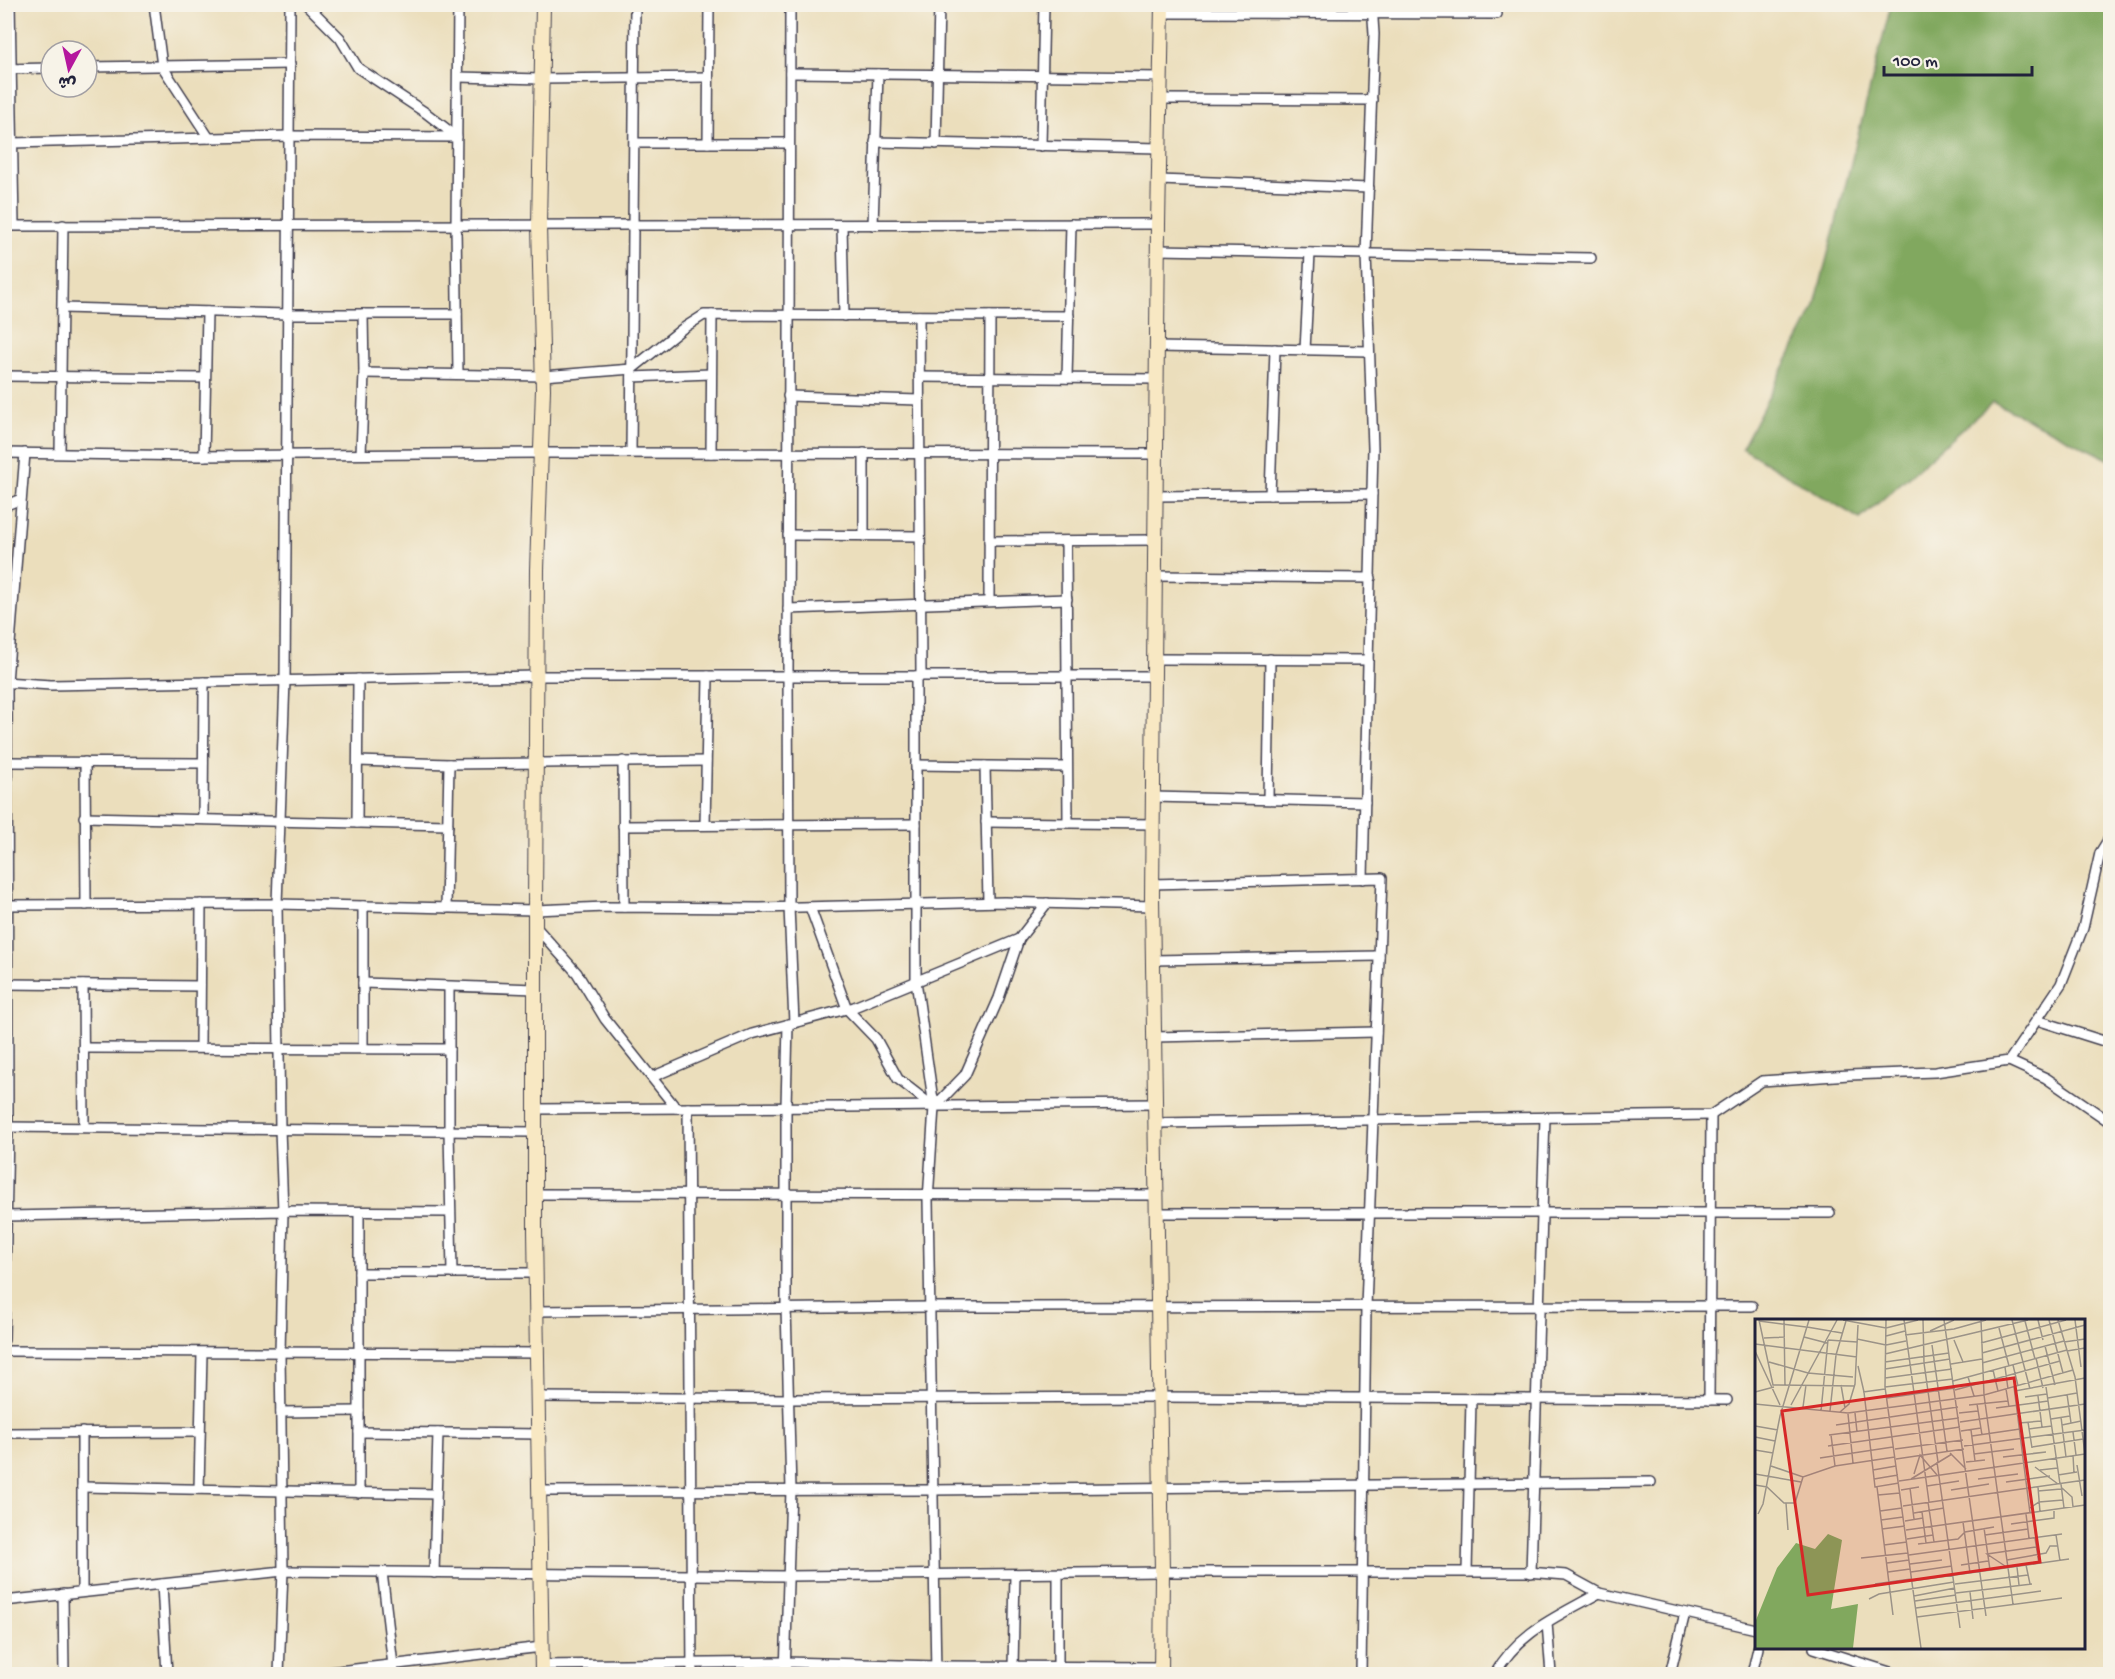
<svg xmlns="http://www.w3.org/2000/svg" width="2115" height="1679" font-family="'Gochi Hand','Playpen Sans Arabic',sans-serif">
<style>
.forest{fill:#81a85e;stroke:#52654c;stroke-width:1.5}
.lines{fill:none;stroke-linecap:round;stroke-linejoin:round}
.street-casing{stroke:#403e4e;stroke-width:12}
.secondary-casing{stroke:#403e4e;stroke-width:16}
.street{stroke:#fff;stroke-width:9}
.secondary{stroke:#f8e8c3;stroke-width:14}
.inset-road{fill:none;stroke:#9b9388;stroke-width:1.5}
.view{fill:#d62828;fill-opacity:0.15;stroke:#d62828;stroke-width:3}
.inset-edge{fill:none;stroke:#22223b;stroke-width:3}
</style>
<rect width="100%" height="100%" fill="#f7f3e8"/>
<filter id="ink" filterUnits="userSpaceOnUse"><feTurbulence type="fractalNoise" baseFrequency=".0167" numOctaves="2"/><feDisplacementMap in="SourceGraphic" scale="12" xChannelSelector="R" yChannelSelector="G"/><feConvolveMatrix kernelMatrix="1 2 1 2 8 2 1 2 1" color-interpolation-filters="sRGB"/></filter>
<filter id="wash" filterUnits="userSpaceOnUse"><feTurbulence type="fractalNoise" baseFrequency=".008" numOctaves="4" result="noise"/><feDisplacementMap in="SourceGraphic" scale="24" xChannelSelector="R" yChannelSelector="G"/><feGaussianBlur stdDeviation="1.35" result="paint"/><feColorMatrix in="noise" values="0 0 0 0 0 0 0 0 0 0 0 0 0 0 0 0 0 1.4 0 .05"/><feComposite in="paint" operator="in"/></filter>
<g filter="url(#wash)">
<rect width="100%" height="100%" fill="#ebdebc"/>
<polygon class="forest" points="1891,5 2110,5 2110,460 1993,402 1860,519 1742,448 1814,309"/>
</g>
<g filter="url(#ink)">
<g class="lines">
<defs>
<g id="street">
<polyline points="10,4 14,225"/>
<polyline points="154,4 162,66 209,138"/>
<polyline points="790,4 788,676 789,907 794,1023"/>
<polyline points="1162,13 1497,14"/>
<polyline points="87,67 290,64"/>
<polyline points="4,69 51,68"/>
<polyline points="790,73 1161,77"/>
<polyline points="458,77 542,79 708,77"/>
<polyline points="1161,99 1372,100"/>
<polyline points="875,142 1160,148"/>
<polyline points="12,143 289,136 457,137 426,113 358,68 340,38 306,4"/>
<polyline points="635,143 789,143"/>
<polyline points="708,143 709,4"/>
<polyline points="936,144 939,4"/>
<polyline points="1041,146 1044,4"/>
<polyline points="1159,180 1369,188"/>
<polyline points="842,225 844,316"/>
<polyline points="873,225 878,74"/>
<polyline points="4,226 1158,224"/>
<polyline points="4,241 5,226"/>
<polyline points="1158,250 1591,258"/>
<polyline points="62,308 288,314 457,314"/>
<polyline points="919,316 921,676"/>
<polyline points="1157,347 1369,351"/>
<polyline points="1305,350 1310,253"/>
<polyline points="364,373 543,376 632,369 682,329 704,315 1069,316"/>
<polyline points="458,374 456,225 458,4"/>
<polyline points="4,376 205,378"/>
<polyline points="632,377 711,374"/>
<polyline points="919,377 1157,379"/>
<polyline points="1067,378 1071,224"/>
<polyline points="788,396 919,400"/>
<polyline points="4,453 198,456 541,453 1156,454"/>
<polyline points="60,453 63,225"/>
<polyline points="631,453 635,4"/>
<polyline points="711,453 712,315"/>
<polyline points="864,453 864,536"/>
<polyline points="361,454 364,373 363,314"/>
<polyline points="204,456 207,312"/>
<polyline points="1270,495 1275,349"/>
<polyline points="1156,496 1372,494"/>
<polyline points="4,506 21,499"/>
<polyline points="788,535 920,536"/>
<polyline points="989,541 1155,540"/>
<polyline points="1066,541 1068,823"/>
<polyline points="1155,576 1371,578"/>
<polyline points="989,601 990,316"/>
<polyline points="788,609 1067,599"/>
<polyline points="1154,659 1368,660"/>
<polyline points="916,676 916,981 934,1107 928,1200 936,1674"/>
<polyline points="4,682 51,685 536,676 1154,676"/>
<polyline points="358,761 449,764 706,761"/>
<polyline points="623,761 624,907"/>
<polyline points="4,762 203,763"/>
<polyline points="85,762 86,905"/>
<polyline points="916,765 1067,767"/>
<polyline points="985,766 988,902"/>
<polyline points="1153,797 1365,802"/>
<polyline points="1268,799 1270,659"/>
<polyline points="84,817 448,825"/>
<polyline points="203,819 204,682"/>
<polyline points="986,822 1153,824"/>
<polyline points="357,823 358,679"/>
<polyline points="705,825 708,676"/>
<polyline points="623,826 916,824"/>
<polyline points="1363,879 1373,448 1366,254 1374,34 1372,4"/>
<polyline points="1152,884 1382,878 1366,1307 1361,1674"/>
<polyline points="4,905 277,904 535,910 605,907 760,908 1004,902 1152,906"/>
<polyline points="810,907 847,1009 876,1039 898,1079 934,1107 965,1075 999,998 1019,939"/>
<polyline points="446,908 449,764"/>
<polyline points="535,926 577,973 605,1019 676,1108"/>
<polyline points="1153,960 1379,956"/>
<polyline points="363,983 535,989"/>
<polyline points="4,984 200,986"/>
<polyline points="83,985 84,1127"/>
<polyline points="449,987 449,1131 452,1273"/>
<polyline points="2037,1020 2110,1043"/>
<polyline points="1154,1037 1376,1032"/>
<polyline points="200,1047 201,904"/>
<polyline points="83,1048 449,1049"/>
<polyline points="363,1048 363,906"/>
<polyline points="2009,1061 2061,984 2083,928 2100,853 2110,837"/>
<polyline points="652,1077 752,1034 854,1007 1019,939 1047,903"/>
<polyline points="688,1108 692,1674"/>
<path d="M535 1109C742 1107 948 1107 1155 1104"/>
<polyline points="1155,1123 1711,1115 1762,1081 1849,1075 1935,1072 2009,1061 2046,1078 2110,1122"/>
<polyline points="4,1127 535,1132"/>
<polyline points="535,1194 1156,1195"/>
<polyline points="359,1212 359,1493"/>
<polyline points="1157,1213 1830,1213"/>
<polyline points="6,1216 283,1211 450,1212"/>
<polyline points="359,1273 536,1273"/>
<polyline points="537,1311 930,1307 1752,1306"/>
<polyline points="4,1340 8,1127 7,682 25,453"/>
<polyline points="4,1351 537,1353"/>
<polyline points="538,1397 788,1399 1160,1397 1727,1400"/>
<polyline points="1709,1400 1711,1115"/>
<polyline points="281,1412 359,1411"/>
<polyline points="359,1432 539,1434"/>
<polyline points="4,1433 200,1432"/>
<polyline points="82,1487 436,1494"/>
<polyline points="199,1489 202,1353"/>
<polyline points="540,1491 933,1490 1651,1482"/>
<polyline points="382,1572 394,1674"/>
<polyline points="1467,1572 1471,1399"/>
<polyline points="434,1573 438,1433"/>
<polyline points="1531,1573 1545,1117"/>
<polyline points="162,1584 167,1674"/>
<polyline points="82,1592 82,1432"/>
<polyline points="63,1594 64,1674"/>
<polyline points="4,1601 283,1571 788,1576 1162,1572 1528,1572 1566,1575 1599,1593 1756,1629"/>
<polyline points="1547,1623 1551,1674"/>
<polyline points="1814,1648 1896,1674"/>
<polyline points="542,1665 785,1662 937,1666 1161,1667"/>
<polyline points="1013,1667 1015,1574"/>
<polyline points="1058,1667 1058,1574"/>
<polyline points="279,1674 283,1571 280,1354 283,1211 280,1129 277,904 285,680 290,4"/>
<polyline points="313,1674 542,1647"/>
<polyline points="785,1674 791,1490 786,1308 786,1106 788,1024"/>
<path d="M1495 1674C1519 1631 1557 1617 1599 1593"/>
<polyline points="1670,1674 1685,1613"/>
<polyline points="1752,1674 1758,1648"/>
</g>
<g id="secondary">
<polyline points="542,1674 535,1231 535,910 537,570 543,389 539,225 543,4"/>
<polyline points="1161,1674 1162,1572 1152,897 1158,224 1162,4"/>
</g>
</defs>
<use href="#street" class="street-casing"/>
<use href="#secondary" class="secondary-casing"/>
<use href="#street" class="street"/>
<use href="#secondary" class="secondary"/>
</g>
</g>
<g transform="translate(1755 1319)">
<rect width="330" height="330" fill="#ebdebc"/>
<path d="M73 215 87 221 76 290 103 285 98 329H0L1 301 22 249 41 224 60 230Z" fill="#81a85e"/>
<path class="inset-road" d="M4 1 18 66 100 67M29 1 30 67M88 1 131 9 163 1M131 1 130 68 166 329M149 1 174 183M168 1 169 44 183 143M189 1 231 297M226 1 229 76 258 285M257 1 275 70M283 1 288 21M294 1 308 54M303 1 320 58 330 135M320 1 326 48M4 2 51 8M270 2 280 40M52 8 87 14M244 9 254 47M175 12 199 1M150 16 199 10 231 1M131 17 150 12M49 18 72 24M9 19 30 18M102 20 131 26M73 21 102 23M199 21 208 43M309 23 330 20M226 24 311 1M0 25 102 38M131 26 151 22M177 26 192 132M290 27 300 66M0 32 25 86M312 32 330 29M227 34 330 6M130 35 273 1M281 39 288 69M14 43 53 54 98 58M130 43 194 34M227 44 309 22M196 45 227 40M258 46 263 67M103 47 109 73M250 48 253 70M130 50 195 40M238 51 243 72M213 58 219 77M130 59 197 50M198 62 312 31M86 66 90 89M130 68 198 60M259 68 275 194M291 68 305 165M251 70 254 88M200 71 305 42M260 72 330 59M0 73 19 68M108 73 130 70M109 73 120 168 144 164M312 75 316 104M283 77 287 108M270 78 292 75M132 79 200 69M293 79 322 74M0 85 93 94 229 76 318 51M222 85 227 116M36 86 82 1M214 86 253 82M48 88 51 66M241 89 293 82M66 92 73 21M75 92 81 36 91 2M85 93 94 85 100 65 103 6M100 94 102 113M204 94 223 92M93 95 98 144M306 98 311 138M296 100 315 97M205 103 330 85M273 103 277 129M264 104 286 102M81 106 203 88M307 106 326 102M0 107 23 111M274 110 297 107M216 111 220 142M206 112 226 109M318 113 321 136M74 116 204 99M76 116 80 147M217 117 265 110M0 118 20 122M73 127 205 108M209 127 330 111M277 128 328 120M140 130 208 121M0 131 18 134M195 134 211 150M219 135 259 130M318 136 319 154M248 138 291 133M65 139 138 128M141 140 209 130M182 143 205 309M211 143 230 141M322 146 327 177M16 147 48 158 80 147 140 138M280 148 303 165M118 151 141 147M285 151 303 149M0 155 46 163M159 155 165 136 182 156M303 156 322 153M119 160 143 156M156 160 197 135M223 160 263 155M144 162 330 135M251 163 295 157M306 165 309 189M0 166 12 168 29 184H40L48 158M172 167 204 162M122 168 138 296M283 168 285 193M155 169 159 200M307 169 317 178 318 188M146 171 164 168M196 171 234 165M283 172 306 170M123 176 145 174M173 183 179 223M31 184 33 211M148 187 330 161M275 189 284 183 308 181M125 192 147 189M167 193 171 224M159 194 189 189M278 194 281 219M3 195 8 185 25 97 54 1M271 195 274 219M126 201 148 198M150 202 168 199M208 203 215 254M256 205 299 199V190M229 209 235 251M127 210 150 207M151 211 330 186M230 216 273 210M301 216 305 242M280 219 284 245M152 220 178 216M163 225 203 220 210 213 239 208M129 226 152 223M154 236 307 215M106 239 153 234M252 241 291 234 295 227H303M132 244 154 241M155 245 187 241M206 246 233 242M271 246 275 265M262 248 264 266M253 249 232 235 281 228M133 253 155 250M156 253 197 247M157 262 314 240M120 265 156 260M200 265 273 256M215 273 218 300M201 274 277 265M159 277 200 269M114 280 124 275 199 263M160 282 201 276M161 289 286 272M162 298 307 279"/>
<path class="view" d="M259 59 285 243 53 276 27 92Z"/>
<rect width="330" height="330" class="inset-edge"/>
</g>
<rect width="2115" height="1679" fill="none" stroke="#f7f3e8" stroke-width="24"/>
<g transform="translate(69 69) rotate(188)"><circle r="28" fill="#f7f3e8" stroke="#a29fa3" stroke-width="1.5"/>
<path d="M0-4.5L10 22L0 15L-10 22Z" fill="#b5179e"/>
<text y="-9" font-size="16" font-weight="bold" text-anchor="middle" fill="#22223b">ش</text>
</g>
<path d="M1884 66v9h148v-9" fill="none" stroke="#22223b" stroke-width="3"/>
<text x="1893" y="66" font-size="18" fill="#22223b" stroke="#f7f3e8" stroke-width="4.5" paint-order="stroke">100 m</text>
</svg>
